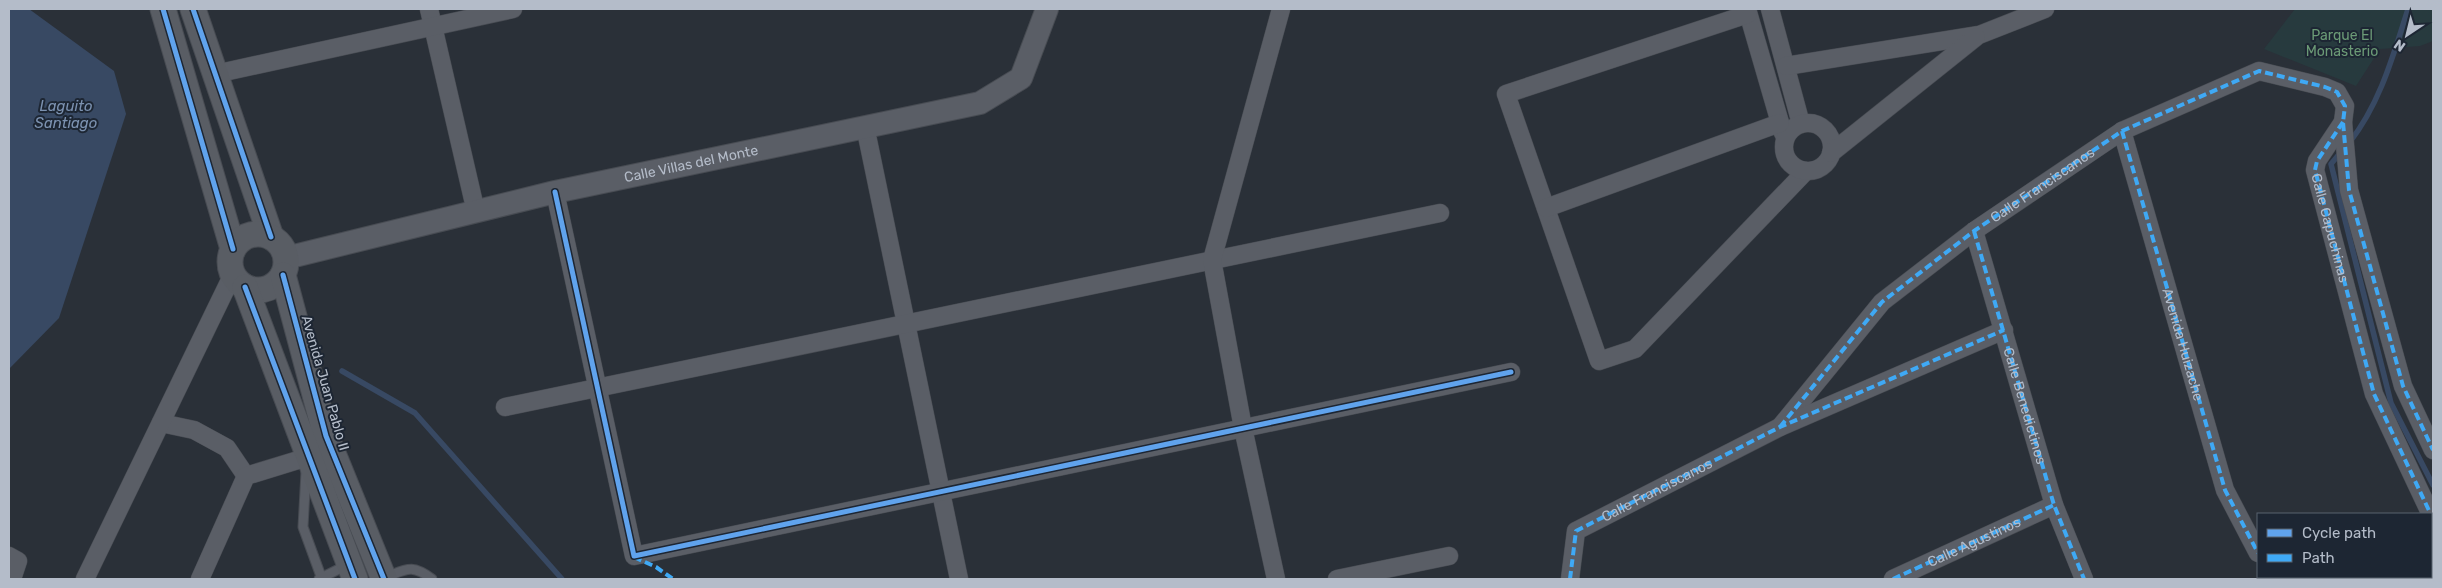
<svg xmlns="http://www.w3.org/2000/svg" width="2442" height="588" font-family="Rubik,sans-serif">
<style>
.green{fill:#273a3e}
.water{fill:#384963}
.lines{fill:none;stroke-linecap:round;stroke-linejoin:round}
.stream{stroke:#384963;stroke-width:5.5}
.service-casing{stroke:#484c53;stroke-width:11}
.minor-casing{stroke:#484c53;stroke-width:19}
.tertiary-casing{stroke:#484c53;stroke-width:24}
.secondary-casing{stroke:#484c53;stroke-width:27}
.service{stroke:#5a5e66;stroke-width:9}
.minor{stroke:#5a5e66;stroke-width:18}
.tertiary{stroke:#5a5e66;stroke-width:22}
.secondary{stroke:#595d64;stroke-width:25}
.quiet{stroke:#3fa9f5;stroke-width:4;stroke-dasharray:8 4;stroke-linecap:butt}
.cycleway-casing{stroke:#1d2633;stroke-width:8}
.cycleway{stroke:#60a3ed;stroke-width:5}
.labels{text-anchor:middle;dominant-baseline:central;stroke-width:4;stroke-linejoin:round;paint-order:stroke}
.park-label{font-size:14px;fill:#6b9a76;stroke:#1d2633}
.street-label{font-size:14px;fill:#b4bcc9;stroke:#1d2633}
.water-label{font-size:15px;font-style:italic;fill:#7c92b1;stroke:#1d2633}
</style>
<rect width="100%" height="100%" fill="#2a3038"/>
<polygon class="green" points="2295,9 2433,9 2433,41 2420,46 2380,49 2356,86 2264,49"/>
<polygon class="water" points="9,9 29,9 114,71 126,114 59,318 9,369"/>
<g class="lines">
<g class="stream">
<path d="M2349 143C2380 104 2393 56 2408 9"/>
<polyline points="2341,152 2331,164 2391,403 2433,485"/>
<polyline points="342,371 415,413 562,579"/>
</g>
<defs>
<g id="service">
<polyline points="306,472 303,527 322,579"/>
<path d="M386 577C407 569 412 564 432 579"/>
<polyline points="319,579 347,565"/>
</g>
<g id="minor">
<polyline points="429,9 476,212"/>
<polyline points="1747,9 1783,133"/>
<polyline points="1770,9 1801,124"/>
<polyline points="1748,14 1506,94 1599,361 1635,349 1806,171"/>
<polyline points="1786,66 1979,35 2045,9"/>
<polyline points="215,74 513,9"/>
<polyline points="2343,122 2317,161 2315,170 2374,394 2433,519"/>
<circle cx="1808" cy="147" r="24"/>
<polyline points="865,126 959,579"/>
<polyline points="2122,131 2225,490 2258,553"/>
<polyline points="1831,153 1976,37"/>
<polyline points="555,192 634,556 1511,372"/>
<polyline points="1546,208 1780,123"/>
<polyline points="1974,231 2054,505 2084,579"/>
<polyline points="505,407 1440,213"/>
<polyline points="161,423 194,430 227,448 246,476"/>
<polyline points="1780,427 1882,302 1974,231 2122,131 2259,71 2325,87 2337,92 2345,106 2343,122 2349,190 2403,386 2433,450"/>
<polyline points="9,556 18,561 12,579"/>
<polyline points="2268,577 2268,579"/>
<polyline points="85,579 233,274"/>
<polyline points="200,579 246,476 308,457"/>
<polyline points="1276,579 1243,428 1212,260 1281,9"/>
<polyline points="1337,579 1449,556"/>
<path id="s1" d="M1570 579 1576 531 1780 427 2004 330"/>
<polyline points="1893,579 2054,505"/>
</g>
<g id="tertiary">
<path id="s2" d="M286 258 555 192 980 103 1021 78 1047 9"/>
</g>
<g id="secondary">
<polyline points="163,9 233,249"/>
<polyline points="193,9 271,237"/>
<circle cx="258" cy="262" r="28"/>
<polyline points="283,275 326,436 384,579"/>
<polyline points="245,287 355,579"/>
</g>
</defs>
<use href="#service" class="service-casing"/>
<use href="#minor" class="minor-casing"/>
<use href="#tertiary" class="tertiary-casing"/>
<use href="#secondary" class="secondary-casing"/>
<use href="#service" class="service"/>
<use href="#minor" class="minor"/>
<use href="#tertiary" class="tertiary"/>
<use href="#secondary" class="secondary"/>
<g class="quiet">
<path id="s3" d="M2343 122 2317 161 2315 170 2374 394 2433 519"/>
<path id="s4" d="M2122 131 2225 490 2258 553"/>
<path id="s5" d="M1974 231 2054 505 2084 579"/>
<path id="s6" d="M1780 427 1882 302 1974 231 2122 131 2259 71 2325 87 2337 92 2345 106 2343 122 2349 190 2403 386 2433 450"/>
<polyline points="634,557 656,567 673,579"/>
<polyline points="2268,577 2268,579"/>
<polyline points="1570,579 1576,531 1780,427 2004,330"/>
<path id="s7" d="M1893 579 2054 505"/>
</g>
<defs>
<g id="cycleway">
<polyline points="163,9 233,249"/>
<polyline points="193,9 271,237"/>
<polyline points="555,192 634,556 1511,372"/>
<polyline points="283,275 326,436 384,579"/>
<polyline points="245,287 355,579"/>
</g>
</defs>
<use href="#cycleway" class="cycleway-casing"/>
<use href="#cycleway" class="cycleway"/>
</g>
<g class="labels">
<g class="park-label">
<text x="2342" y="35">Parque El<tspan x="2342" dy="16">Monasterio</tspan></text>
</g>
<g class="street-label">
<text stroke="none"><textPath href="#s2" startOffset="416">Calle Villas del Monte</textPath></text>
<text stroke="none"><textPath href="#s6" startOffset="360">Calle Franciscanos</textPath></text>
<text stroke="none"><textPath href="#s3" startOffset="116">Calle Capuchinas</textPath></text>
<text stroke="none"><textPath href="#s4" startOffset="222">Avenida Huizache</textPath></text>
<text transform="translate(325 383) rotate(74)">Avenida Juan Pablo II</text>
<text stroke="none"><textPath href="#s5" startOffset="182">Calle Benedictinos</textPath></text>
<text stroke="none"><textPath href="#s1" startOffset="139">Calle Franciscanos</textPath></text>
<text stroke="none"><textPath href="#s7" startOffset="89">Calle Agustinos</textPath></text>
</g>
<g class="water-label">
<text x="66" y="106">Laguito<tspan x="66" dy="17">Santiago</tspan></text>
</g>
</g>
<rect width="2442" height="588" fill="none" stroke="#b4bcc9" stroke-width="20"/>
<rect x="2257" y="513" width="175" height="65" fill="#1d2633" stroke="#59626f"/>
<rect x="2267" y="529" width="25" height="8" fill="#60a3ed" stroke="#59626f"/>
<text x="2302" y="538" font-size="15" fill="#b4bcc9">Cycle path</text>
<rect x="2267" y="554" width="25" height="8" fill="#3fa9f5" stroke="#59626f"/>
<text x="2302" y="563" font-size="15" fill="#b4bcc9">Path</text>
<g transform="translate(2407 35) rotate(215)" stroke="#1d2633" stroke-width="4" paint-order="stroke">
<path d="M0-4L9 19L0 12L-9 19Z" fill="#b4bcc9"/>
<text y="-8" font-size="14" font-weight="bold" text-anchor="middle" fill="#b4bcc9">N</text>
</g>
</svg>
